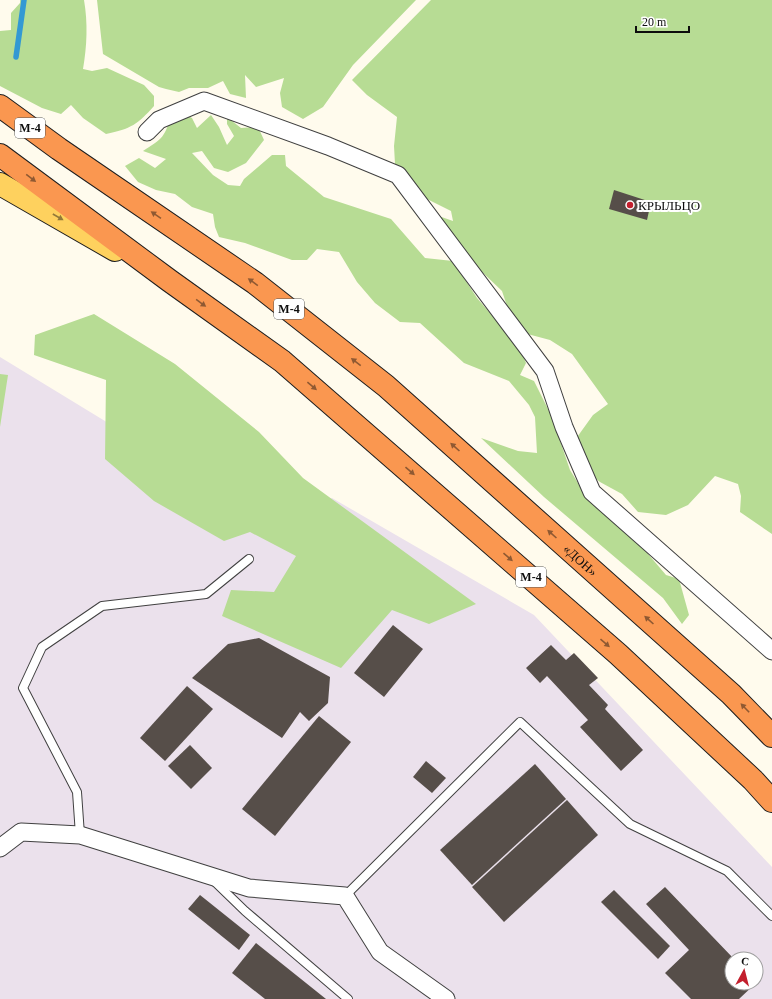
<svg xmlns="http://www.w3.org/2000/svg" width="772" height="999" font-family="'Times New Roman',serif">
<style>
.industrial{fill:#ebe1ec;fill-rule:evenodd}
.forest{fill:#b7dc94}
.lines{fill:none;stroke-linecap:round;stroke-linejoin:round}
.stream{stroke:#3399d3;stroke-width:5.5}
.building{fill:#564e49}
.lane-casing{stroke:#404040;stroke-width:10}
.street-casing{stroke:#404040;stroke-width:19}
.primary-casing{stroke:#1e1e1e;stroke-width:24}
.highway-casing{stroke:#1e1e1e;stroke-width:24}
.lane{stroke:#fff;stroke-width:8}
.street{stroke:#fff;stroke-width:17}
.primary{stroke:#fed15e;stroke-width:22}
.highway{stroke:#fa9750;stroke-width:22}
.oneway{fill:#8f5932}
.oneway2{fill:#92793a}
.poi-dot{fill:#c31f2d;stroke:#fff;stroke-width:1.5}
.labels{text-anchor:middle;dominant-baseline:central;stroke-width:4;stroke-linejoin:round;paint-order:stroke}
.shield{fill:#fff;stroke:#565656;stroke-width:1}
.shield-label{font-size:12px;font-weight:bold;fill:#0d0d0d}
.poi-label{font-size:13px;fill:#0d0d0d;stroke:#fff;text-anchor:start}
.street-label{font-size:13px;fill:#0d0d0d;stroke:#fff}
</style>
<rect width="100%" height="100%" fill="#fffbed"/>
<path class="industrial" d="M0 357 264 518 332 498 534 615 772 867V999H0ZM732 959H756V983H732Z"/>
<g class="forest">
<path d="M20 0H84C88 23 87 46 83 69L92 71 107 68 144 85 154 96V106C138 124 131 129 106 134L83 118 71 105 61 114 42 108 0 86V31L11 30V13L20 3Z"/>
<polygon points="97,0 416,0 353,65 323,107 303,119 282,107 280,93 284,78 256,87 245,75 246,98 230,94 223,81 208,88 189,88 179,92 166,89 159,87 103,54"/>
<polygon points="431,0 772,0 772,534 740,512 741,496 738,484 715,476 688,505 666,515 638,512 622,494 600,482 589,473 575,440 593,415 608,404 572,354 550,340 520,332 511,318 502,291 477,267 433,214 453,221 451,211 413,192 395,164 394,146 397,117 367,95 352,80"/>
<path d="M181 112 192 118 197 128 211 115 219 127 227 145 234 136 227 124V117L241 128 258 127 264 140 246 163 228 172 214 168 202 151 192 153 213 175 228 185 240 186 244 179 272 155H285L286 166 324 197 391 219 425 258 453 261 477 298 520 348 526 363 520 375 534 381 552 417 570 470 581 488 643 548 666 575 679 579 689 615 682 624 663 598 544 497 481 438 518 451 537 453 535 417 529 405 509 381 464 363 420 323 400 322 375 303 357 282 339 252 317 249 307 260H292L245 243 219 237 215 227 213 214 192 207 175 194 156 190 138 182 125 166 139 158 155 168 166 159 143 151C160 140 165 138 170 118Z"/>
<polygon points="94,314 175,364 259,432 303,478 476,604 429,624 392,610 341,668 222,616 231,590 274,592 296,556 250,532 224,541 154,501 105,459 106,380 34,355 35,335"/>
<polygon points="0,374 8,375 0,427"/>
</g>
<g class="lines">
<polyline class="stream" points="16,57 24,0"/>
</g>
<g class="building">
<polygon points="614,190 651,202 647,220 609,209"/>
<polygon points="393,625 423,649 384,697 354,673"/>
<polygon points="259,638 330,677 328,703 309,721 300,712 282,738 192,678 228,644"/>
<polygon points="551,645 566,660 574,653 598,678 589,685 608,705 605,709 643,750 621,771 580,727 588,720 547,676 540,683 526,668"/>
<polygon points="187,686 213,709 165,761 140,738"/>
<polygon points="319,716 351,742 275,836 242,809"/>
<polygon points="190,745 212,768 191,789 168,766"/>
<polygon points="426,761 446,778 432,793 413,777"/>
<polygon points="535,764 566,799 472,885 440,850"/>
<polygon points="567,800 598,835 504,922 472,887"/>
<polygon points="665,887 734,959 732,959 732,983 756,983 739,999 691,999 665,973 689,950 646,904"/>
<polygon points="614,890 670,946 658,959 601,902"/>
<polygon points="200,895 250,935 239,950 188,909"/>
<polygon points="256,943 326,999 265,999 232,973"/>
</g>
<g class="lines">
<defs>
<g id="lane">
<polyline points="80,835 77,792 23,688 42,647 102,606 206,594 249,559"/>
<polyline points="214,881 245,911 348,999"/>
<polyline points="345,896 520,722 630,824 727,871 772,916"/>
</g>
<g id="street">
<polyline points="147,132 159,120 204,101 328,146 398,175 545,371 564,427 592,492 772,651"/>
<polyline points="0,848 21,832 80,835 249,888 345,896 380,952 446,999"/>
</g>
<polyline id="primary" points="0,184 115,250"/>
<g id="highway">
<path id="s1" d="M0 106 59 149 255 283 386 386 731 694 772 736"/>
<polyline points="0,155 170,281 282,361 618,654 753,780 772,801"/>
</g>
</defs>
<use href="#lane" class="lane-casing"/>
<use href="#street" class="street-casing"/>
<use href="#primary" class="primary-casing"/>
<use href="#highway" class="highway-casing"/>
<use href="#lane" class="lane"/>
<use href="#street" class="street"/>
<use href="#primary" class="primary"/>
<use href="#highway" class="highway"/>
</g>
<defs><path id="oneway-solid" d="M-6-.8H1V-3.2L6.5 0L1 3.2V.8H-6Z"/></defs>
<g class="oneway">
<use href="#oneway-solid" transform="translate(31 178) rotate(37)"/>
<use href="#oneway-solid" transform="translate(156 215) rotate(-146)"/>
<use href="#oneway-solid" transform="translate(253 282) rotate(-144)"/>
<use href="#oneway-solid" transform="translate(201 303) rotate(36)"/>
<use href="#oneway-solid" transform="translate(356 362) rotate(-142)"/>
<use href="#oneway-solid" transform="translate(312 386) rotate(40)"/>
<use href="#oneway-solid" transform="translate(455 447) rotate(-138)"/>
<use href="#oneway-solid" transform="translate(410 471) rotate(41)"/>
<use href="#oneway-solid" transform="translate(552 534) rotate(-138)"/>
<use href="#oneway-solid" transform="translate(508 557) rotate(41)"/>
<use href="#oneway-solid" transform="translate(649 620) rotate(-138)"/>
<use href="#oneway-solid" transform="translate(605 643) rotate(41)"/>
<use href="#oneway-solid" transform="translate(745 708) rotate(-134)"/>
</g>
<use class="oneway2" href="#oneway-solid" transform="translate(58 217) rotate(30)"/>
<circle class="poi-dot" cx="630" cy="205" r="4"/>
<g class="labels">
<g class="shield">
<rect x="15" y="118" width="30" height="20" rx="3"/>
<rect x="274" y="299" width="30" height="20" rx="3"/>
<rect x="516" y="567" width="30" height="20" rx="3"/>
</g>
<g class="shield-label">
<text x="30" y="128">M-4</text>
<text x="289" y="309">М-4</text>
<text x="531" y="577">М-4</text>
</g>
<g class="poi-label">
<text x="638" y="205">КРЫЛЬЦО</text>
</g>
<g class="street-label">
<text stroke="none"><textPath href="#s1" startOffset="738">«ДОН»</textPath></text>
</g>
</g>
<g transform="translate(744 971) rotate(7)"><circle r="19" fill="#ffffff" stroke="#9e9e9e"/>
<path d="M0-3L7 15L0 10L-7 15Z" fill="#c31f2d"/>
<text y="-6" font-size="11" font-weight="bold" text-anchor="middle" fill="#0d0d0d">С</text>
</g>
<path d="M636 26v6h53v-6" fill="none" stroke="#0d0d0d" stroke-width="2"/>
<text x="642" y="26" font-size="12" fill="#0d0d0d" stroke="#ffffff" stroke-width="3" paint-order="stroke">20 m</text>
</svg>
